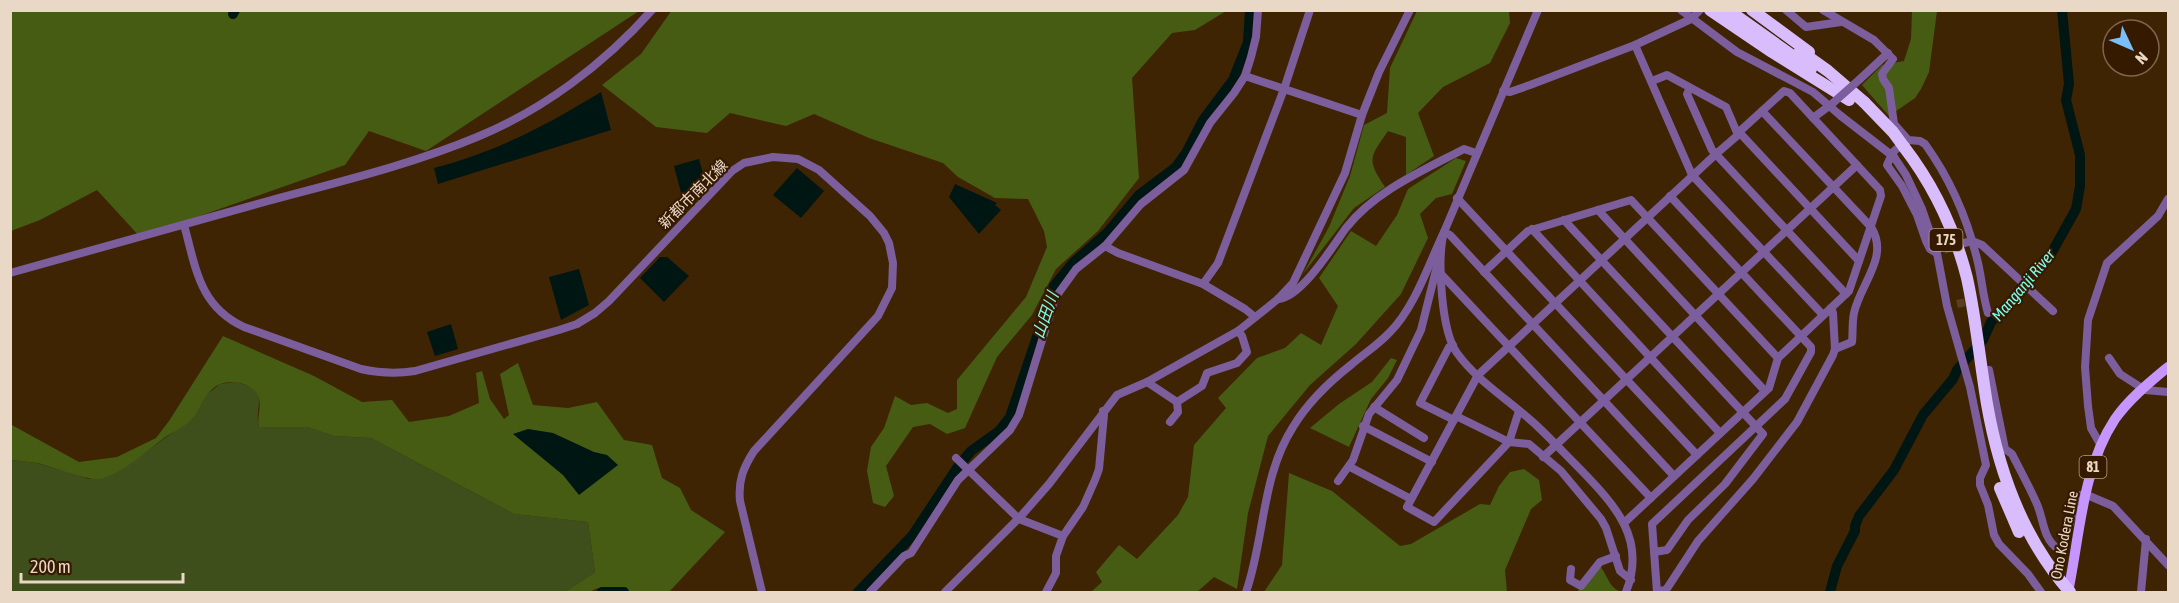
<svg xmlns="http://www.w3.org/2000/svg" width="2179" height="603" font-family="'Asap Condensed','Noto Sans JP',sans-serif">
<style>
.green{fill:#3e4f1b}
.forest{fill:#465c13}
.water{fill:#001613}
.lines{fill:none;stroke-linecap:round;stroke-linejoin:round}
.river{stroke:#001613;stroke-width:10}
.minor-tunnel{stroke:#593f20;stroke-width:8;stroke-dasharray:8 4;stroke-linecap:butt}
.minor{stroke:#7c5e9d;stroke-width:8}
.major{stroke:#c795fe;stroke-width:10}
.highway{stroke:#d9bcfb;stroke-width:12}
.minor-bridge{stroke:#7c5e9d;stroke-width:8}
.highway-bridge{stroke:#d9bcfb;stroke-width:12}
.labels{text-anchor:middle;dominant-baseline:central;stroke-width:4.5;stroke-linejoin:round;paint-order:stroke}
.shield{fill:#351a00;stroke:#b49f8b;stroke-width:1.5}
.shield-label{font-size:14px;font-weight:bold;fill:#ead8c7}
.street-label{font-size:15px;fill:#ead8c7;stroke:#351a00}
.water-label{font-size:16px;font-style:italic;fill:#7cfdee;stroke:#351a00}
</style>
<rect width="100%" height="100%" fill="#3f2403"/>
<path class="green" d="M234 382C273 389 253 405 259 427H307L334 436 371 438 514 514 588 522 595 572 565 592H11L10 460 37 463 89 479 120 470 192 419 206 395 220 384Z"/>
<g class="forest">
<polygon points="672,10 1226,10 1226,11 1195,30 1172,33 1132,78 1139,178 1098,231 1056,269 1032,315 997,357 965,428 947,434 930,424 913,427 886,466 894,496 885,507 873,503 867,471 871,447 884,428 895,396 911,405 927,403 948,413 957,409 957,380 1026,297 1047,247 1044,231 1028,199 995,198 958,177 943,163 869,138 814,114 786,126 730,113 707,133 656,127 602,85 641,54"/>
<polygon points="11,11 639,11 426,151 369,131 345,165 140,237 97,190 40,220 11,231"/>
<path d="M1417 11H1509L1510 23 1490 63 1443 87 1418 113 1434 156 1406 175V137L1388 131C1370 157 1366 159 1385 187L1354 208 1303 274 1329 227 1350 176 1364 125 1387 113 1390 68Z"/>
<polygon points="1912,11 1937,11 1929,72 1921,89 1915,98 1889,116 1862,85 1882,65 1904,61 1911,39"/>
<polygon points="1456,158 1466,161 1452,194 1436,198 1420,214 1428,238 1401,294 1356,344 1310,385 1268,436 1248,513 1237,589 1214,577 1197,592 1091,592 1102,582 1096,572 1119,545 1137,559 1178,515 1188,497 1194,445 1226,408 1218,398 1257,358 1285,348 1301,333 1321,345 1338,306 1319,278 1351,231 1376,246 1397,215 1408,189"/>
<path d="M223 336 314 376 362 402 392 400 409 422 449 416 479 403 476 373 482 371 490 399 504 419 509 415 500 374 518 363 533 405 568 408 597 402 624 440 652 445 662 478 680 488 691 510 725 532 669 592H623L598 588 589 592H565L595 572 588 522 514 514 371 438 334 436 307 427H259C256 416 264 403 256 392 247 382 230 379 218 385 202 394 202 409 191 420 183 428 173 432 164 438 145 452 127 470 104 478 91 483 53 467 38 463 29 462 20 461 11 460L10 424 79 462 117 457 156 438 169 421Z"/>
<polygon points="1391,358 1397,360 1388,378 1371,399 1349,447 1310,428 1339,404 1372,382"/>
<polygon points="1524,469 1539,480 1542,500 1531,509 1505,570 1507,592 1264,592 1282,565 1289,473 1332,491 1400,546 1411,544 1480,504 1490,505 1499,486 1510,472"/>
<path d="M1600 566C1608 576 1610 591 1624 592H1577Z"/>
</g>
<g class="water">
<path d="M601 92 611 130 438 184 434 168C496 152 547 125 601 92Z"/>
<polygon points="699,159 705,182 684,204 674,166"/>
<polygon points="797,168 824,191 801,218 773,195"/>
<polygon points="955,184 997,203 995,205 1001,210 979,234 949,197"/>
<polygon points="660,257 667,257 689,276 664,302 640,278"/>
<polygon points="579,269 589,305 561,320 549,277"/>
<polygon points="451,324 458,349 435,356 427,332"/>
<polygon points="528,429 553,433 594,452 607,455 618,465 579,495 563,475 513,434"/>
</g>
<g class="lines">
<g class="river">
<polyline points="233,14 235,10"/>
<polyline points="602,592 624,592"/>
<polyline points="858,592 912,536 957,468 971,451 999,431 1010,417 1054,286 1073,263 1108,232 1139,195 1176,167 1186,153 1203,120 1233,80 1248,42 1250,10"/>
<polyline points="1830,592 1837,566 1855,531 1855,526 1859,516 1894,470 1923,415 1953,379 1957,370 1983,340 1991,322 2007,307 2026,281 2051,254 2076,209 2080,186 2080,155 2066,100 2069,84 2062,10"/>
</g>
<g class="minor-tunnel">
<polyline points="1944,250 1959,245"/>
<polyline points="1957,304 1976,300"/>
</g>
<g class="minor">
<path d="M1538 10 1444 232C1437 258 1441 331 1457 353 1477 381 1509 400 1535 424 1550 438 1565 454 1580 469 1615 505 1647 539 1626 592"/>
<polyline points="1681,10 1737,52 1813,92 1841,116"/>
<polyline points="1786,10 1806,27 1841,22"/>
<path d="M1823 10 1874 40 1893 59 1882 74 1883 79 1889 88 1894 124 1908 140 1920 141 1925 144C1951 180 1968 220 1978 263 1982 280 1983 297 1988 313"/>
<polyline points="1635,45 1692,175 1823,315"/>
<polyline points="1245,76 1362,115"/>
<polyline points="1860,79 1888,53"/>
<polyline points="1652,81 1667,75 1726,107 1738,135"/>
<polyline points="1690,88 1687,94 1712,150 1846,294"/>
<polyline points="1503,91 1510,92 1530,85 1635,45 1691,19 1700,10"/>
<path d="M1762 111 1871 227C1890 257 1860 284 1854 313 1852 322 1853 333 1852 342L1835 349"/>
<polyline points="1813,118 1833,103"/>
<polyline points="1739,132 1859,261"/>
<polyline points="1905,142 1893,152 1887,165 1902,186 1917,215 1926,241 1930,249 1935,252"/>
<polyline points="1894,157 1906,175 1922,209 1937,253 1947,306 1970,387 1986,465 1980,478 1980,485 1988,505 1994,535 1999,544 2028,574 2041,592"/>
<polyline points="1457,198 1697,455"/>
<polyline points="1598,210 1765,391"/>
<polyline points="1564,220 1763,434 1725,484 1688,520 1667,550 1654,552"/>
<path d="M184 225C196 268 199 306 244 327L361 369C379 373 396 374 415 371L559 330 577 324 595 313 609 301 732 171 744 163 773 157 798 159 819 170 870 216 884 233 889 243 893 263 892 288 878 316 754 451C743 468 738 481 740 501L762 592"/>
<polyline points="1532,229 1720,433"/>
<polyline points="1964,243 1972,241 1982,245 2053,311"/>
<polyline points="1484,272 1528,231 1631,200 1778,358"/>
<path d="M10 273C96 249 182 225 268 201 338 182 410 165 477 137 543 110 604 64 652 10"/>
<polyline points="1441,274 1651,498"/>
<polyline points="1203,284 1218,263 1284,89 1310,10"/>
<path d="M1278 299C1301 298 1333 246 1346 228 1375 191 1424 170 1464 149L1476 153"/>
<polyline points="1255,317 1245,309 1203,284 1118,253 1105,246 1141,204 1184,170 1210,123 1234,93 1245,76 1251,57 1256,37 1258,10"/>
<polyline points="1453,345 1449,347 1420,403 1454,420"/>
<polyline points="2109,358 2120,374 2145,390 2168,392"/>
<path d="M1989 370 2005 449 2012 454C2020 470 2029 486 2036 502 2044 518 2042 538 2058 549L2062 547 2074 511 2075 500 2080 495H2087L2113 506 2168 565"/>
<polyline points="1147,382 1177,402"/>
<polyline points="1374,407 1424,438"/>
<polyline points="1519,411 1509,442 1434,522 1407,507 1478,375 1716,154 1738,135 1739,132 1784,91 1790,93 1880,190 1881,196 1849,291 1778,358 1769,388 1625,522"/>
<polyline points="1456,416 1509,442 1529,444 1561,471 1601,519 1606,528 1620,571 1631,580"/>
<polyline points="1170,422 1178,412 1177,402 1202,386 1207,373 1237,363 1247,352 1242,336 1238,331"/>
<polyline points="1363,426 1432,462"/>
<polyline points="2100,444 2091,428 2088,406 2085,367 2088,320 2107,263 2158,216 2168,199"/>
<polyline points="1543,457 1857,165"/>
<polyline points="956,458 1019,519 1063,536"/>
<polyline points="1350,467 1411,499"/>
<polyline points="1338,481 1353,460 1369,414 1397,380 1421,330 1438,262"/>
<polyline points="1571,569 1570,580 1581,586 1600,562 1616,556"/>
<polyline points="1657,591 1666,590 1698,541 1753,479 1797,422 1833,355 1835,349 1833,313 1831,308"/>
<polyline points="870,592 904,556 911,553 958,480 1010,430 1019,415 1055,298 1076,269 1105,246"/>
<polyline points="945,592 1021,516 1049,484 1117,395 1147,382 1238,331 1278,299 1293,283 1345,173 1362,115 1379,72 1410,10"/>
<polyline points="1046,592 1056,573 1056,556 1063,536 1083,507 1095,480 1099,469 1104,415 1103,411"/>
<path d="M1246 592C1265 538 1261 477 1293 427 1308 402 1329 382 1352 364 1365 353 1379 344 1390 332 1415 307 1429 263 1444 232L1450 235 1674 476"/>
<polyline points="1657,592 1652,524 1785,399 1811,352 1811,347 1670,196"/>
<polyline points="2141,592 2146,539"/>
</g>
<path class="major" d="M2068 592C2080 535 2082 469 2115 419 2129 399 2150 382 2168 367"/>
<g class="highway">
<polyline points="1710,10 1772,52 1849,100"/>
<polyline points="1728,10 1811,69"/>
<polyline points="1752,10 1809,52"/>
<polyline points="1800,51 1828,71 1864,102"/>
<path d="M1904 147C1934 186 1955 231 1967 278 1976 319 1980 362 1987 404 1999 473 2023 539 2070 592"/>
<polyline points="2000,488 2019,532"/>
</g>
<g class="minor-bridge">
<polyline points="1834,102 1860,79"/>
<polyline points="1841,116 1894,157"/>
</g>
<polyline class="highway-bridge" points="1864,102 1893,132 1904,147"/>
</g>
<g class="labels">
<g class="shield">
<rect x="1929.5" y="229" width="33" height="22" rx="4.5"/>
<rect x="2079.5" y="456" width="27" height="22" rx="4.5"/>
</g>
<g class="shield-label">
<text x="1946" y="240">175</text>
<text x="2093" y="467">81</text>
</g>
<g class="street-label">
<text transform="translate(693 194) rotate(-45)">新都市南北線</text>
<text transform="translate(2064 535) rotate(-79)">Ono Kodera Line</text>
</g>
<g class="water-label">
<text transform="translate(2023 285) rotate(-50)">Manganji River</text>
<text transform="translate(1045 315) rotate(-71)">山田川</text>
</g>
</g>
<rect width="2179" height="603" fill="none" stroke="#ead8c7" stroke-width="24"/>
<g transform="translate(2131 48) rotate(134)"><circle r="28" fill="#351a00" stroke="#7d6650" stroke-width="1.5"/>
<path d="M0-4.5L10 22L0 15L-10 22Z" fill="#7abff8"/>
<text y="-9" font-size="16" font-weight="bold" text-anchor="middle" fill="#ead8c7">N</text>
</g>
<path d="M21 573v9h162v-9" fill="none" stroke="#ead8c7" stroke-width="3"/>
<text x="30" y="573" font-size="18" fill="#ead8c7" stroke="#351a00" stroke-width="4.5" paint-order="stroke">200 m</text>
</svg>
